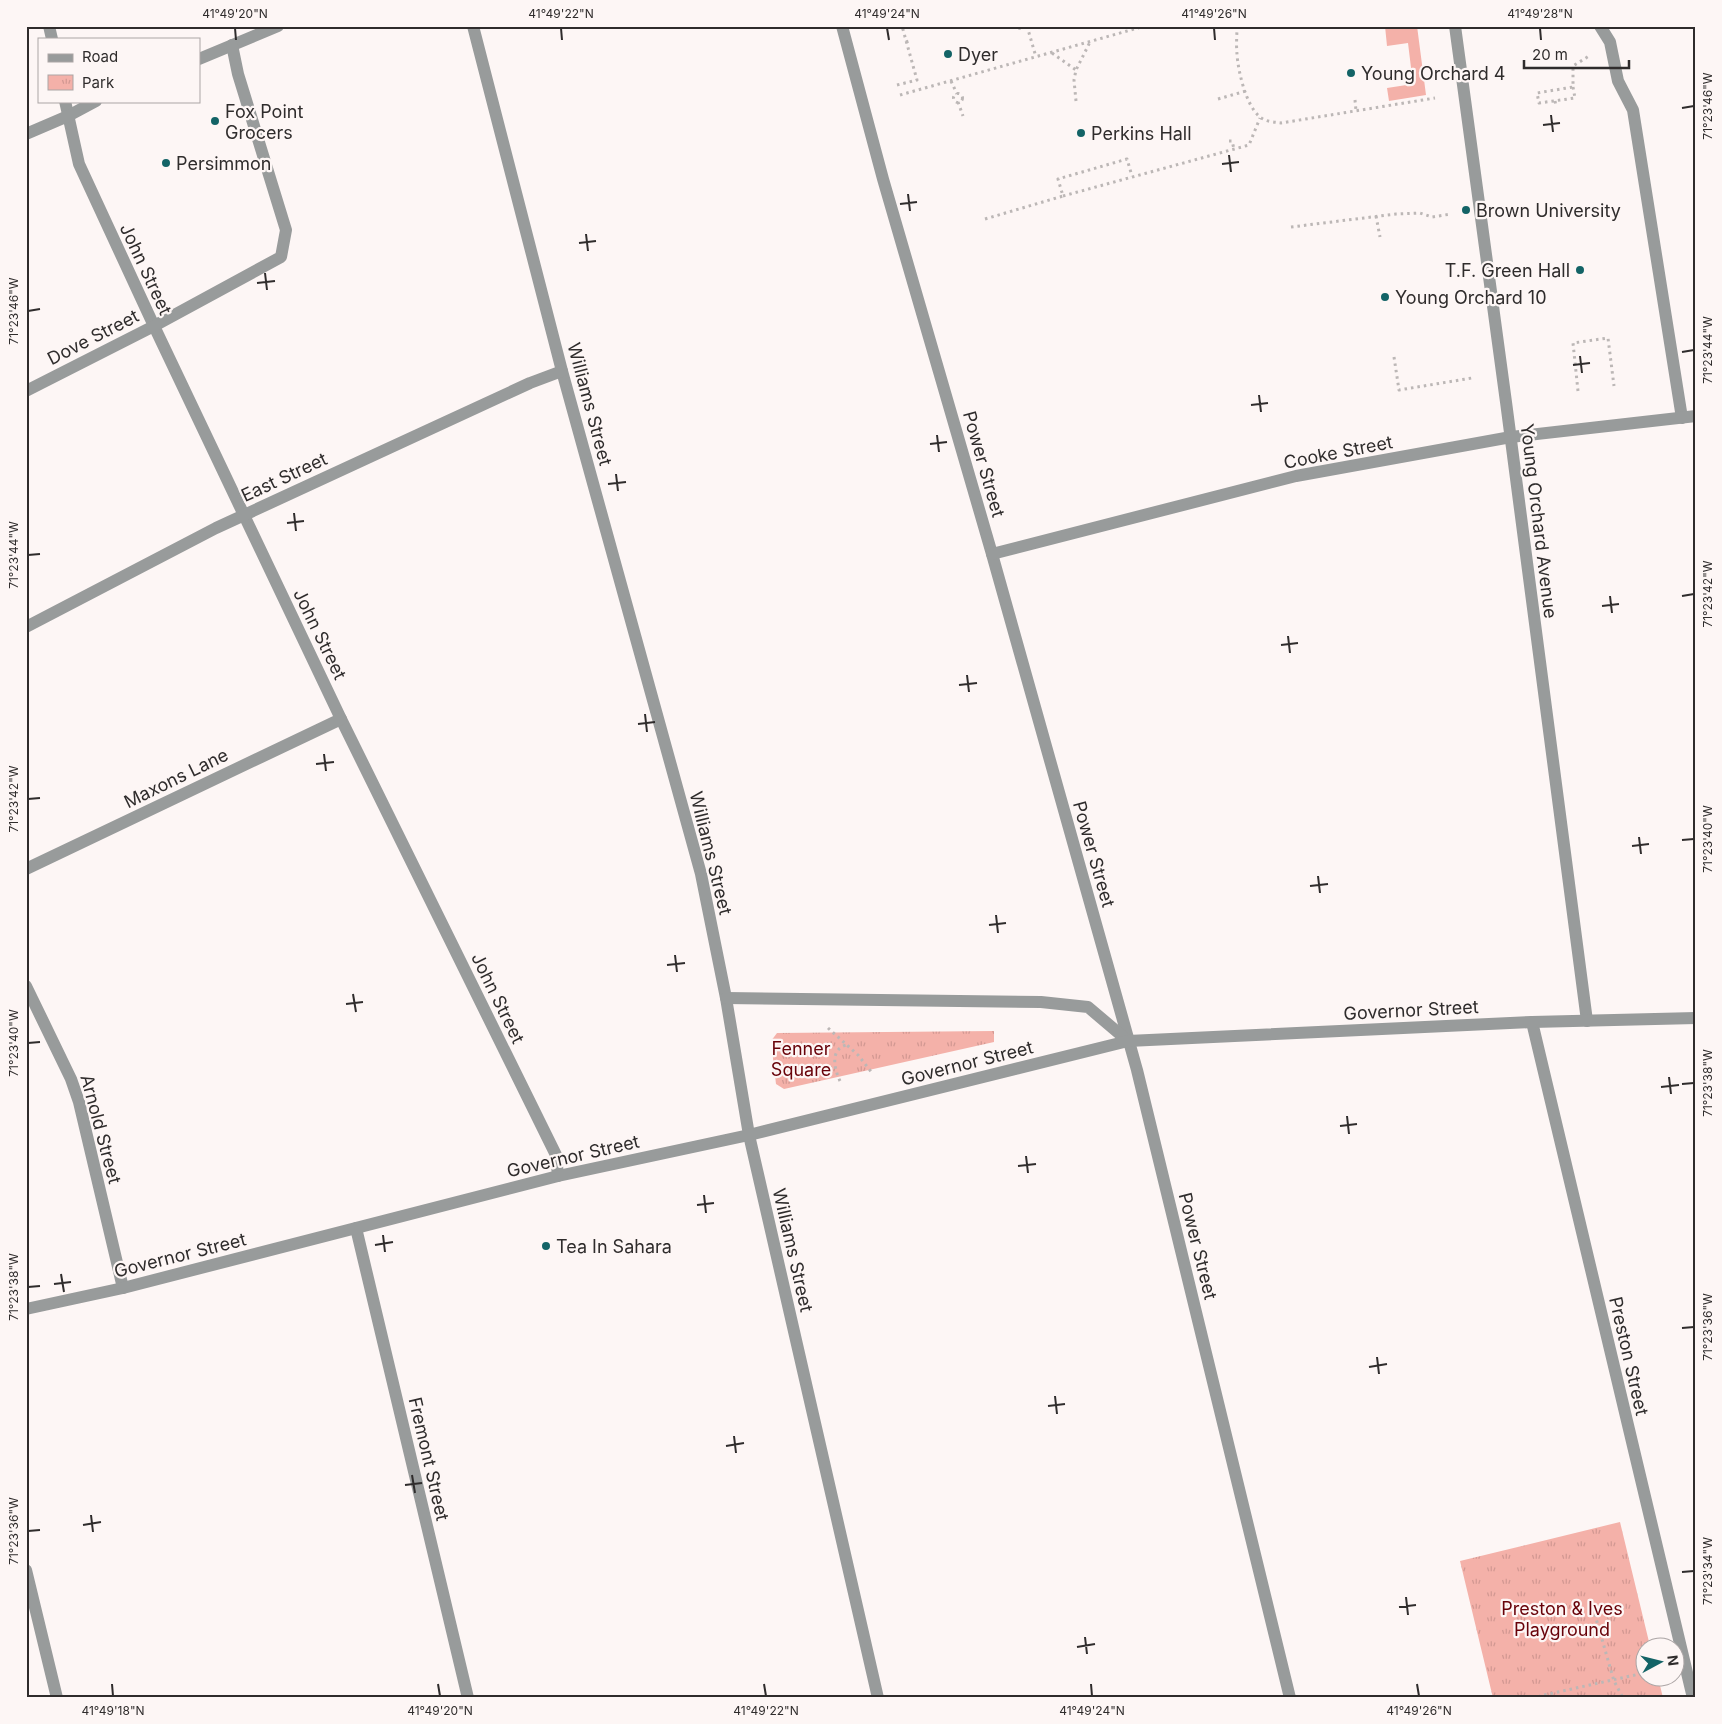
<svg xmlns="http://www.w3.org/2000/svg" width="1722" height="1724" font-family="Inter,sans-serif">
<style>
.green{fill:#f4b1a9}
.park{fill:url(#park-tufts)}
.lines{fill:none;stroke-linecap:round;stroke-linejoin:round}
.path{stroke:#bcb7b6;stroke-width:3;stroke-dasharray:2.5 4;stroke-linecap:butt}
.minor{stroke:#989b9b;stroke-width:12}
.ticks{fill:none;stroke:#2f2c2c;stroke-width:2}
.poi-dot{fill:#136366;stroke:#fdf6f5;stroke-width:2}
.labels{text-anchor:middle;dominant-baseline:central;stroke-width:4.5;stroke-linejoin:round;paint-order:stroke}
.poi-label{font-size:18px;fill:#2f2c2c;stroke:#fdf6f5;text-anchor:start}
.street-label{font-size:18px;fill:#2f2c2c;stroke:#fdf6f5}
.park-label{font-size:18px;fill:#680209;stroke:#fdf6f5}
.neatline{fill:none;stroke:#2f2c2c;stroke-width:2}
.ticks-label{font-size:12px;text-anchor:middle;fill:#2f2c2c}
</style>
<defs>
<pattern id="park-tufts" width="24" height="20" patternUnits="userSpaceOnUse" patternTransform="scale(1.25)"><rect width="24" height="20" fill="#f4b1a9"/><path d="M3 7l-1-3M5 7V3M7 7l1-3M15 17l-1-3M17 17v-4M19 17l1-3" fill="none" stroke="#d29892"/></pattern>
</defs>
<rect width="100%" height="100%" fill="#fdf6f5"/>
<polygon class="green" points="1385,26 1417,26 1426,95 1389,101 1387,88 1413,84 1408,43 1387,46"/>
<g class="park">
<polygon points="994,1031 994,1042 784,1089 776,1084 771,1041 777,1033"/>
<polygon points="1620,1522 1650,1646 1644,1646 1644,1676 1658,1677 1663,1698 1493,1698 1460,1561"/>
</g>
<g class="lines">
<g class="path">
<polyline points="1014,26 1015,29 1021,28 1020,26"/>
<polyline points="1027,26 1036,57"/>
<path d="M1237 26C1237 35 1236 45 1237 54 1238 71 1246 105 1259 116 1265 122 1274 122 1281 123L1435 98"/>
<polyline points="906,42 912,40"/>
<polyline points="1052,53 1076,70"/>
<polyline points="951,81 957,94"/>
<polyline points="897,85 917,80 902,26"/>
<polyline points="1573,87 1575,98 1539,103 1537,93 1573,87 1573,66 1589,56"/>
<circle cx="958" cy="98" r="4.5"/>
<polyline points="900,95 1145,26"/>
<polyline points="1218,99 1246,91"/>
<polyline points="1355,100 1356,111"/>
<polyline points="1076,101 1074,80 1076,70 1090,42"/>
<polyline points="1555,101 1556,106"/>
<polyline points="958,102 963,116"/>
<polyline points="1229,141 1232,141 1234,149"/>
<polyline points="1063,196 1249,145 1260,118"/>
<polyline points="1376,216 1380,237"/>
<polyline points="985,219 1063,196 1058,179 1127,159 1132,176"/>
<polyline points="1291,227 1396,214 1420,213 1432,217 1451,214"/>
<polyline points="1394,357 1399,390 1472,378"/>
<polyline points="1578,391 1573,343 1608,338 1614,386"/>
<polyline points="828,1028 858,1055 873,1074"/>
<path d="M840 1081C834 1068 830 1050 846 1045"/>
<polyline points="1593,1608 1614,1681 1623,1698"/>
<polyline points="1541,1698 1540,1696 1644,1673"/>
</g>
<g class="minor">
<polyline points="49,26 52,39"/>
<polyline points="473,26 562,371 701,874 726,998 749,1135 878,1698"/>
<polyline points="842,26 883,179 992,554 1137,1070 1290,1698"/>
<polyline points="1455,26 1506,402 1587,1021"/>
<polyline points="1600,26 1610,42 1618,81 1633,110 1682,418"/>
<polyline points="199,59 278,26"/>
<polyline points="65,101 79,164 154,326 341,719 556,1155 558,1176"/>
<polyline points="26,134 68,116 96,101"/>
<polyline points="26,391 154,326 281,257 286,230 238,74 232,45"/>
<polyline points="992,554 1296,476 1511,437 1696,416"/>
<polyline points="26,627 216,528 530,383 562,371"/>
<polyline points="26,869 341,719"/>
<polyline points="26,986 71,1079 79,1102 123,1288"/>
<polyline points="726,998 1041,1002 1088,1007 1128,1041"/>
<polyline points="1532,1022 1693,1698"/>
<polyline points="356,1228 468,1698"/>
<polyline points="26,1309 123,1288 558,1176 749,1135 1128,1041 1532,1022 1696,1018"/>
<polyline points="26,1570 57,1698"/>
</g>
</g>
<path class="ticks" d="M235 28 236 40M561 28 562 40M887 28 889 40M1214 28 1215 40M1540 28 1541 40M1682 108 1694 106M1551 115 1553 132M1543 125 1560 123M1229 155 1231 172M1222 164 1239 162M908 194 910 211M900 204 917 202M586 234 588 251M579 243 596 241M265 273 267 290M257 283 275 281M28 311 40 309M1682 352 1694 350M1580 356 1582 373M1573 365 1590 363M1259 395 1261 412M1251 405 1268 403M937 435 939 452M930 444 947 442M616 474 618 491M608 484 626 482M294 513 296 531M287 523 304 521M28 555 40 554M1610 596 1612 613M1682 596 1694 594M1602 606 1619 604M1288 636 1290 653M1281 645 1298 643M967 675 969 692M959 685 977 683M645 714 647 732M638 724 655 722M324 754 326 771M316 764 334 762M28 799 40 798M1639 837 1641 854M1682 840 1694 839M1632 846 1649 844M1318 876 1320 893M1310 886 1328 884M996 915 998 933M989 925 1006 923M675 955 677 972M667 965 685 963M353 994 356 1012M346 1004 363 1002M28 1043 40 1042M1669 1077 1671 1094M1682 1084 1694 1083M1661 1087 1679 1085M1347 1116 1349 1134M1340 1126 1357 1124M1026 1156 1028 1173M1018 1166 1036 1164M704 1195 706 1213M697 1205 714 1203M383 1235 385 1252M375 1245 393 1242M61 1274 64 1292M54 1284 71 1282M28 1287 40 1286M1682 1328 1694 1327M1377 1357 1379 1374M1369 1367 1387 1364M1055 1396 1057 1414M1048 1406 1065 1404M734 1436 736 1453M726 1446 744 1443M412 1475 415 1493M405 1485 422 1483M91 1515 93 1532M83 1525 101 1522M28 1531 40 1530M1682 1572 1694 1571M1406 1597 1408 1615M1399 1607 1416 1605M1085 1637 1087 1654M1077 1647 1095 1644M112 1684 113 1696M438 1684 440 1696M764 1684 766 1696M1091 1684 1092 1696M1417 1684 1419 1696"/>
<g class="poi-dot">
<circle cx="948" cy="54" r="5"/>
<circle cx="1351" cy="73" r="5"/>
<circle cx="215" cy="121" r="5"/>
<circle cx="1081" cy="133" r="5"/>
<circle cx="166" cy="163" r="5"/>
<circle cx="1466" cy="210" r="5"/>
<circle cx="1580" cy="270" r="5"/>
<circle cx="1385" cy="297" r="5"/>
<circle cx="546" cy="1246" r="5"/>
</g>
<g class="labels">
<g class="poi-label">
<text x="958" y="54">Dyer</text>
<text x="1361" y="73">Young Orchard 4</text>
<text x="225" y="111">Fox Point<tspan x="225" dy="21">Grocers</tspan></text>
<text x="1091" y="133">Perkins Hall</text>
<text x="176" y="163">Persimmon</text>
<text x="1476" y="210">Brown University</text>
<text x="1570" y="270" text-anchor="end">T.F. Green Hall</text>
<text x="1395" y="297">Young Orchard 10</text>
<text x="556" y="1246">Tea In Sahara</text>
</g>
<g class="street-label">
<text transform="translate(146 269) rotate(65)">John Street</text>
<text transform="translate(93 337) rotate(-27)">Dove Street</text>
<text transform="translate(590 404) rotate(75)">Williams Street</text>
<text transform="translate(1338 452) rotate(-11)">Cooke Street</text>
<text transform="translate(984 464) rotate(74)">Power Street</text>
<text transform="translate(284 477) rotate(-25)">East Street</text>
<text transform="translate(1539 521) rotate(83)">Young Orchard Avenue</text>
<text transform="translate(320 634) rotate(64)">John Street</text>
<text transform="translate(176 778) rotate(-26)">Maxons Lane</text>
<text transform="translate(711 853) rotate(76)">Williams Street</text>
<text transform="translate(1094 854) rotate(74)">Power Street</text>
<text transform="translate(498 998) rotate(64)">John Street</text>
<text transform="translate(1411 1010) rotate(-3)">Governor Street</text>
<text transform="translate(967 1063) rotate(-14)">Governor Street</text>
<text transform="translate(101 1129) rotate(75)">Arnold Street</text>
<text transform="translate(573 1156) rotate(-13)">Governor Street</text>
<text transform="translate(1198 1246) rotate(76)">Power Street</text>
<text transform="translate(793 1250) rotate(77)">Williams Street</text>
<text transform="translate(180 1255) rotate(-14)">Governor Street</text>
<text transform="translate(1629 1356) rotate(77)">Preston Street</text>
<text transform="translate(429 1459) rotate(77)">Fremont Street</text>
</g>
<g class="park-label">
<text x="801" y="1048">Fenner<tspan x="801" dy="21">Square</tspan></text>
<text x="1562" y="1608">Preston &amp; Ives<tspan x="1562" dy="21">Playground</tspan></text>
</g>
</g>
<rect width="1722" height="1724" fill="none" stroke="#fdf6f5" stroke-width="55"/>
<rect x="38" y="38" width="162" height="65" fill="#fdf6f5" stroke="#aba5a5"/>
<rect x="48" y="54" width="25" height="8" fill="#989b9b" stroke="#aba5a5"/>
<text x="82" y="62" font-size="15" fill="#2f2c2c">Road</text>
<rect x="48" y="75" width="25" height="15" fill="url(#park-tufts)" stroke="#aba5a5"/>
<text x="82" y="88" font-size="15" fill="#2f2c2c">Park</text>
<g transform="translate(1660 1662) rotate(83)"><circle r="24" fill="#fdf6f5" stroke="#aba5a5"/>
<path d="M0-4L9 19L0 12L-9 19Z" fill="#136366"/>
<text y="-8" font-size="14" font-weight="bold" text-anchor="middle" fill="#2f2c2c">N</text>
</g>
<path d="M1524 60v8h105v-8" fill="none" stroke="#2f2c2c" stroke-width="2.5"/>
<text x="1532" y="60" font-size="15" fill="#2f2c2c" stroke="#fdf6f5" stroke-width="4" paint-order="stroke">20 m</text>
<rect x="28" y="28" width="1666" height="1668" class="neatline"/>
<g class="ticks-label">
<text x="235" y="18">41°49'20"N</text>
<text x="561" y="18">41°49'22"N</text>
<text x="887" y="18">41°49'24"N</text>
<text x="1214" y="18">41°49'26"N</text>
<text x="1540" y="18">41°49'28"N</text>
<text transform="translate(1708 106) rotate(-90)" y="4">71°23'46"W</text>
<text transform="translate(14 311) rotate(-90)" y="4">71°23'46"W</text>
<text transform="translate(1708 350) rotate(-90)" y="4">71°23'44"W</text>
<text transform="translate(14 555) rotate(-90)" y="4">71°23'44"W</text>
<text transform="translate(1708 594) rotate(-90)" y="4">71°23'42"W</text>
<text transform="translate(14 799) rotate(-90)" y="4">71°23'42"W</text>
<text transform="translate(1708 839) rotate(-90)" y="4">71°23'40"W</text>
<text transform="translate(14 1043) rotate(-90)" y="4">71°23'40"W</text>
<text transform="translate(1708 1083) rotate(-90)" y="4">71°23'38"W</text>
<text transform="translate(14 1287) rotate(-90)" y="4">71°23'38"W</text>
<text transform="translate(1708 1327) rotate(-90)" y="4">71°23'36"W</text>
<text transform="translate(14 1531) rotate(-90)" y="4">71°23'36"W</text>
<text transform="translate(1708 1571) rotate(-90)" y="4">71°23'34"W</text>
<text x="113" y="1715">41°49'18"N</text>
<text x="440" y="1715">41°49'20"N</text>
<text x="766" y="1715">41°49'22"N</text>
<text x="1092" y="1715">41°49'24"N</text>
<text x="1419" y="1715">41°49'26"N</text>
</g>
</svg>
